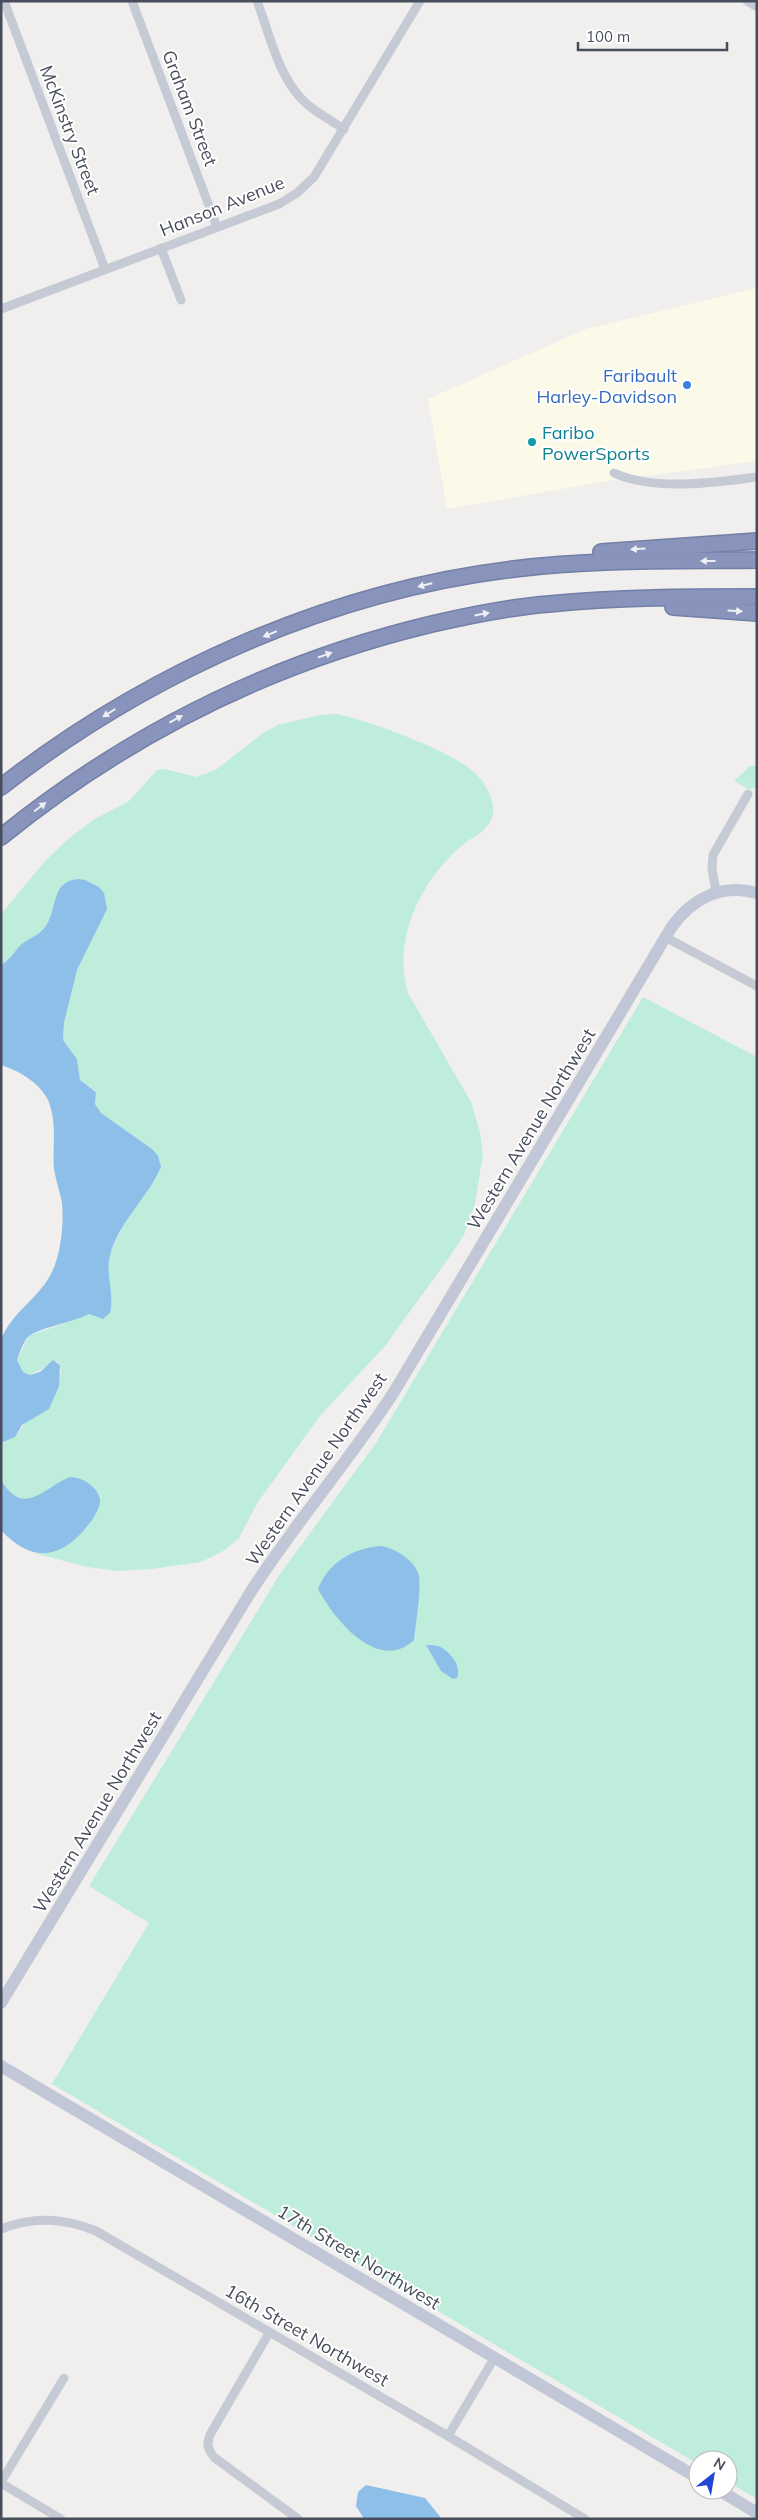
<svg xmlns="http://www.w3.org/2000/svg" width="758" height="2520" font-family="Mulish,sans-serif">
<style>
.commercial{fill:#fbfae8}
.green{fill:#beeddb}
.water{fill:#8dbfe8}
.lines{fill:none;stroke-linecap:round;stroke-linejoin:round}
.highway-casing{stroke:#737fa7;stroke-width:18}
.street{stroke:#c5cad5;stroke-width:9}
.secondary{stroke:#c1c7d6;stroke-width:12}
.highway{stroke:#8894bb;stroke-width:15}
.oneway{fill:#edeff5}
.shop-dot{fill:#3f7fe0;stroke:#fff;stroke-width:2}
.culture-dot{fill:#0f9aa8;stroke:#fff;stroke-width:2}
.labels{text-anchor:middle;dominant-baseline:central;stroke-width:4;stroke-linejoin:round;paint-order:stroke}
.street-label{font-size:18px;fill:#474d5b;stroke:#fff}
.shop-label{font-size:18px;fill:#366cbe;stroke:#fff;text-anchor:end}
.culture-label{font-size:18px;fill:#0d838f;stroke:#fff;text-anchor:start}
</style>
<rect width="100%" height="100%" fill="#f1efee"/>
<polygon class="commercial" points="757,288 757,461 607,481 447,509 428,399 586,329"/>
<g class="green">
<path d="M337 714C368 720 458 753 478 776 487 786 497 804 492 817 487 833 471 837 460 847 420 883 392 940 408 993L471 1102 480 1132 483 1154 475 1204 464 1235 448 1259 385 1346 319 1417 258 1502 239 1538 225 1550 201 1562 151 1569 118 1571 87 1567 34 1553C67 1552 89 1533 100 1502L93 1487 77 1477C59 1478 50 1493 35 1498 22 1503 4 1493 1 1479 0 1468 1 1454 1 1443L15 1437 61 1373 60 1365 57 1361 30 1375 23 1372 17 1360 29 1336 89 1314 99 1316 112 1305C110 1294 108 1282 108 1270 108 1239 143 1198 160 1171L152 1149 101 1113 95 1104 96 1091 80 1080 77 1059 63 1040 64 1023 77 970 97 929 78 879C50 881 58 910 45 927 39 935 32 937 23 943 16 948 13 958 1 965V914L45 861 67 840 93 820 129 801 157 770 164 769 197 777 217 769 263 733 278 725 320 715Z"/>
<polygon points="750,766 757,766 757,788 748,789 734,781"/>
<polygon points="643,997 757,1057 757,2499 728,2482 728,2460 698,2460 698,2464 52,2084 149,1923 89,1886 280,1574 376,1443"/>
</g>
<g class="water">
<path d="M78 879 85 880 99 887 104 893 107 909 77 970 64 1023 63 1040 77 1059 80 1080 96 1092 95 1104 101 1113 152 1149 158 1156 161 1167C149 1196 117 1224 110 1256 105 1275 115 1295 110 1313L103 1319 89 1314C75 1322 36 1328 27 1338 22 1345 20 1352 17 1360L23 1372 30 1375 40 1372 53 1360 60 1365 59 1386 49 1409 22 1425 15 1437 1 1443V1340C11 1313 38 1299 51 1274 61 1255 64 1224 62 1203 60 1192 56 1181 54 1169 52 1146 58 1121 47 1098 37 1081 19 1071 1 1065V965C13 958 16 948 23 943 32 937 39 935 45 927 58 910 50 881 78 879Z"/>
<path d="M70 1477C82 1476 101 1489 100 1502 99 1511 91 1522 85 1529 58 1561 29 1561 1 1530V1480C24 1518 43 1488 70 1477Z"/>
<path d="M380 1546C394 1547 416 1561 419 1576 421 1593 416 1622 414 1640 378 1674 334 1619 318 1589 329 1562 352 1549 380 1546Z"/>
<path d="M426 1645C432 1645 437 1645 442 1648 451 1653 462 1667 457 1678L453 1679 441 1671Z"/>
<polygon points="366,2485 425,2498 442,2519 364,2519 356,2506 358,2492"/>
</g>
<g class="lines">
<defs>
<g id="highway">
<polyline points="601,552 757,541"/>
<polyline points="673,607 757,613"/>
<path d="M1 787C147 673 329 591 514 569 595 559 675 561 757 560"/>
<path d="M1 837C128 734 273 662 432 624 471 615 510 607 549 604 618 597 687 597 757 597"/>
</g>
</defs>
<use href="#highway" class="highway-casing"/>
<g class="street">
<polyline points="4,1 105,269"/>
<polyline points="132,1 217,227"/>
<path d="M257 1C270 35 279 81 308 105 319 114 332 121 344 129"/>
<polyline points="747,1 757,7"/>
<polyline points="161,248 181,300"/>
<polyline points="1,309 279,204 297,193 314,177 420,1"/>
<path d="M614 473C653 491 714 483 757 477"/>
<polyline points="716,891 712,869 713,855 748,794"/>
<polyline points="665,937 757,986"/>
<path d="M1 2229C34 2216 64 2218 96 2231L448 2436 585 2519"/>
<path d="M269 2333 211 2433C206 2443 207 2449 215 2458L298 2519"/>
<polyline points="448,2436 495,2357"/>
<polyline points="1,2482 64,2378"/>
<polyline points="1,2483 61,2519"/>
</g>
<g class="secondary">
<path d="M1 2003 250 1593C295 1523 349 1461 394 1392L671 928C691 899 721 883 757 893"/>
<polyline points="1,2066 698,2478"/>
<polyline points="719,2490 757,2513"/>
</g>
<use href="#highway" class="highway"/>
</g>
<defs><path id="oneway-solid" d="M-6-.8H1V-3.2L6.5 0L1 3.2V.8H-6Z" transform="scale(1.25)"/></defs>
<g class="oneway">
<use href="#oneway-solid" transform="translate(638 549) rotate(177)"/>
<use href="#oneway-solid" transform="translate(708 561) rotate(180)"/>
<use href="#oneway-solid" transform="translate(425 585) rotate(166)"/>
<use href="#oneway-solid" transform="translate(735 611) rotate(4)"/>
<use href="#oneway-solid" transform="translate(482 614) rotate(-11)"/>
<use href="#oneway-solid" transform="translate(270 634) rotate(158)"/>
<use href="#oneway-solid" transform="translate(325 655) rotate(-19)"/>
<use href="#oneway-solid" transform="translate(109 713) rotate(148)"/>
<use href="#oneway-solid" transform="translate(176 719) rotate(-28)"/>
<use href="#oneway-solid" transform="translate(40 807) rotate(-37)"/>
</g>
<circle class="shop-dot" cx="687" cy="385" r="5"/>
<circle class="culture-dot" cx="532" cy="442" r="5"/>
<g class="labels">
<g class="street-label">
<text transform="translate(190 108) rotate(69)">Graham Street</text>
<text transform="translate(70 130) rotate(69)">McKinstry Street</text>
<text transform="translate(222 206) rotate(-22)">Hanson Avenue</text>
<text transform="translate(531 1129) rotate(-59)">Western Avenue Northwest</text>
<text transform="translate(316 1469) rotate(-55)">Western Avenue Northwest</text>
<text transform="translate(97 1812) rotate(-59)">Western Avenue Northwest</text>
<text transform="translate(359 2257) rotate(31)">17th Street Northwest</text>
<text transform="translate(307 2335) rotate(30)">16th Street Northwest</text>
</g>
<g class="shop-label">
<text x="677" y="375">Faribault<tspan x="677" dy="21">Harley-Davidson</tspan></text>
</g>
<g class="culture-label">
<text x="542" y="432">Faribo<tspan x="542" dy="21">PowerSports</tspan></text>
</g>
</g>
<rect width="758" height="2520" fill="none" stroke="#474d5b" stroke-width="5"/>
<g transform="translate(713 2475) rotate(31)"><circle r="24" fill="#ffffff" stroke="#b5b8bd"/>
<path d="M0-4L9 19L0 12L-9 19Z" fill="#2145d7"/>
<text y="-8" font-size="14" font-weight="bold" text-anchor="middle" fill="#474d5b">N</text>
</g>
<path d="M578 42v8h149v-8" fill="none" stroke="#474d5b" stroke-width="2.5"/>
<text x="586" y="42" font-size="15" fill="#474d5b" stroke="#ffffff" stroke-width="4" paint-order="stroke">100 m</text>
</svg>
